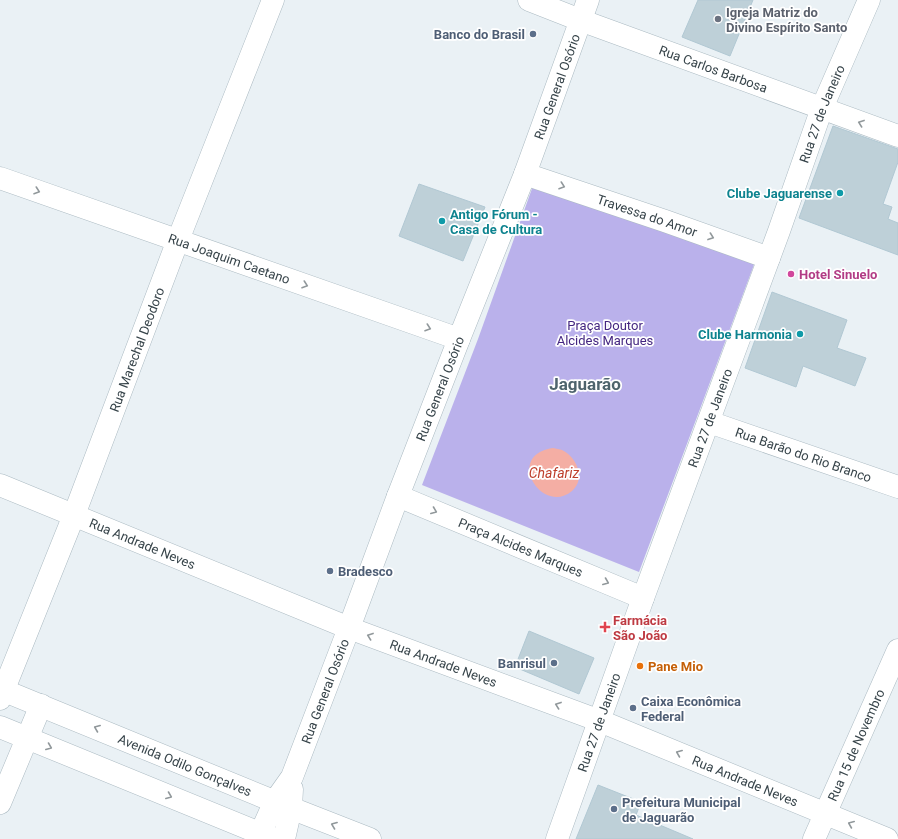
<svg xmlns="http://www.w3.org/2000/svg" width="898" height="839" font-family="Roboto,sans-serif">
<style>
.green{fill:#bab1eb}
.water{fill:#f4aea4}
.building{fill:#bed0d8;stroke:#b1c8d3}
.lines{fill:none;stroke-linecap:round;stroke-linejoin:round}
.minor-casing{stroke:#abbac2;stroke-width:23}
.tertiary-casing{stroke:#abbac2;stroke-width:23}
.minor{stroke:#fff;stroke-width:22}
.tertiary{stroke:#fff;stroke-width:22}
.oneway{stroke:#91989b}
.worship-dot{fill:#6b7280;stroke:#fff;stroke-width:1.5}
.service-dot{fill:#5c6f8a;stroke:#fff;stroke-width:1.5}
.culture-dot{fill:#0f9aa8;stroke:#fff;stroke-width:1.5}
.hotel-dot{fill:#d1479c;stroke:#fff;stroke-width:1.5}
.health-dot{fill:#e0444e;stroke:#fff;stroke-width:1.5}
.food-dot{fill:#e8710a;stroke:#fff;stroke-width:1.5}
.labels{text-anchor:middle;dominant-baseline:central;stroke-width:3.5;stroke-linejoin:round;paint-order:stroke}
.worship-label{font-size:13px;font-weight:bold;fill:#5b616d;stroke:#fff;text-anchor:start}
.service-label{font-size:13px;font-weight:bold;fill:#4e5e75;stroke:#fff;text-anchor:start}
.street-label{font-size:13px;fill:#37444a;stroke:#fff}
.culture-label{font-size:13px;font-weight:bold;fill:#0d838f;stroke:#fff;text-anchor:end}
.hotel-label{font-size:13px;font-weight:bold;fill:#b23c85;stroke:#fff;text-anchor:start}
.park-label{font-size:13px;fill:#442680;stroke:#fff}
.health-label{font-size:13px;font-weight:bold;fill:#be3a42;stroke:#fff;text-anchor:start}
.food-label{font-size:13px;font-weight:bold;fill:#c56008;stroke:#fff;text-anchor:start}
.water-label{font-size:14px;font-style:italic;fill:#bd3d2a;stroke:#fff}
.district-label{font-size:17px;font-weight:bold;fill:#4e646d;stroke:#fff}
</style>
<rect width="100%" height="100%" fill="#eaf1f5"/>
<polygon class="green" points="534,183 755,262 639,572 422,485 478,339"/>
<path class="water" d="M553 448C556 449 560 449 562 450 577 457 586 479 572 491 542 516 504 455 553 448Z"/>
<g class="building">
<polygon points="698,0 753,0 730,56 682,37"/>
<polygon points="833,126 898,149 898,162 883,204 892,207 888,219 898,223 898,255 799,218"/>
<polygon points="419,184 485,207 463,261 399,236"/>
<polygon points="772,292 847,320 837,348 866,358 855,386 803,366 796,387 745,368"/>
<polygon points="529,631 594,658 579,694 515,667"/>
<polygon points="598,785 641,802 636,815 693,839 576,839"/>
</g>
<g class="lines">
<defs>
<g id="minor">
<polyline points="529,0 580,20"/>
<path id="s1" d="M0 178 459 339"/>
<polyline points="0,699 74,515"/>
<polyline points="0,803 41,705"/>
<path id="s2" d="M258 839 275 801 292 777 349 628"/>
<polyline points="284,839 291,808 292,789"/>
</g>
<g id="tertiary">
<path id="s3" d="M580 20 898 136"/>
<path id="s4" d="M525 174 665 221 769 258"/>
<path id="s5" d="M709 422 898 487"/>
<path id="s6" d="M0 485 349 628 600 721 887 839"/>
<path id="s7" d="M398 496 643 598"/>
<path id="s8" d="M74 515 178 240 273 0"/>
<path id="s9" d="M349 628 398 496 459 339 525 174 588 0"/>
<path id="s10" d="M0 689 283 805 370 839"/>
<polyline points="0,727 274,839"/>
<path id="s11" d="M557 839 643 598 779 231 822 108 869 0"/>
<path id="s12" d="M814 839 898 650"/>
</g>
</defs>
<use href="#minor" class="minor-casing"/>
<use href="#tertiary" class="tertiary-casing"/>
<use href="#minor" class="minor"/>
<use href="#tertiary" class="tertiary"/>
</g>
<defs><path id="oneway-chevron" d="M-2-3.5L2.5 0L-2 3.5" fill="none" stroke-width="1.6" stroke-linecap="round" stroke-linejoin="round"/></defs>
<g class="oneway">
<use href="#oneway-chevron" transform="translate(861 123) rotate(-160)"/>
<use href="#oneway-chevron" transform="translate(562 186) rotate(19)"/>
<use href="#oneway-chevron" transform="translate(37 191) rotate(19)"/>
<use href="#oneway-chevron" transform="translate(711 237) rotate(20)"/>
<use href="#oneway-chevron" transform="translate(305 285) rotate(19)"/>
<use href="#oneway-chevron" transform="translate(428 328) rotate(19)"/>
<use href="#oneway-chevron" transform="translate(434 511) rotate(22)"/>
<use href="#oneway-chevron" transform="translate(606 582) rotate(22)"/>
<use href="#oneway-chevron" transform="translate(370 636) rotate(-160)"/>
<use href="#oneway-chevron" transform="translate(558 705) rotate(-160)"/>
<use href="#oneway-chevron" transform="translate(97 728) rotate(-158)"/>
<use href="#oneway-chevron" transform="translate(49 747) rotate(22)"/>
<use href="#oneway-chevron" transform="translate(679 753) rotate(-158)"/>
<use href="#oneway-chevron" transform="translate(169 796) rotate(22)"/>
<use href="#oneway-chevron" transform="translate(851 824) rotate(-157)"/>
<use href="#oneway-chevron" transform="translate(334 825) rotate(-159)"/>
</g>
<circle class="worship-dot" cx="718" cy="19" r="4"/>
<g class="service-dot">
<circle cx="533" cy="34" r="4"/>
<circle cx="330" cy="571" r="4"/>
<circle cx="554" cy="663" r="4"/>
<circle cx="633" cy="708" r="4"/>
<circle cx="614" cy="809" r="4"/>
</g>
<g class="culture-dot">
<circle cx="840" cy="193" r="4"/>
<circle cx="442" cy="221" r="4"/>
<circle cx="800" cy="334" r="4"/>
</g>
<circle class="hotel-dot" cx="791" cy="274" r="4"/>
<path class="health-dot" d="M603 621h4v4h4v4h-4v4h-4v-4h-4v-4h4z"/>
<circle class="food-dot" cx="640" cy="666" r="4"/>
<g class="labels">
<g class="worship-label">
<text x="726" y="12">Igreja Matriz do<tspan x="726" dy="15">Divino Espírito Santo</tspan></text>
</g>
<g class="service-label">
<text x="525" y="34" text-anchor="end">Banco do Brasil</text>
<text x="338" y="571">Bradesco</text>
<text x="546" y="663" text-anchor="end">Banrisul</text>
<text x="641" y="701">Caixa Econômica<tspan x="641" dy="15">Federal</tspan></text>
<text x="622" y="802">Prefeitura Municipal<tspan x="622" dy="15">de Jaguarão</tspan></text>
</g>
<g class="street-label">
<text stroke="none"><textPath href="#s3" startOffset="142">Rua Carlos Barbosa</textPath></text>
<text stroke="none"><textPath href="#s9" startOffset="580">Rua General Osório</textPath></text>
<text stroke="none"><textPath href="#s11" startOffset="772">Rua 27 de Janeiro</textPath></text>
<text stroke="none"><textPath href="#s4" startOffset="129">Travessa do Amor</textPath></text>
<text stroke="none"><textPath href="#s1" startOffset="243">Rua Joaquim Caetano</textPath></text>
<text stroke="none"><textPath href="#s8" startOffset="177">Rua Marechal Deodoro</textPath></text>
<text stroke="none"><textPath href="#s9" startOffset="256">Rua General Osório</textPath></text>
<text stroke="none"><textPath href="#s11" startOffset="448">Rua 27 de Janeiro</textPath></text>
<text stroke="none"><textPath href="#s5" startOffset="100">Rua Barão do Rio Branco</textPath></text>
<text stroke="none"><textPath href="#s6" startOffset="154">Rua Andrade Neves</textPath></text>
<text stroke="none"><textPath href="#s7" startOffset="133">Praça Alcides Marques</textPath></text>
<text stroke="none"><textPath href="#s6" startOffset="478">Rua Andrade Neves</textPath></text>
<text stroke="none"><textPath href="#s2" startOffset="163">Rua General Osório</textPath></text>
<text stroke="none"><textPath href="#s11" startOffset="124">Rua 27 de Janeiro</textPath></text>
<text stroke="none"><textPath href="#s12" startOffset="103">Rua 15 de Novembro</textPath></text>
<text stroke="none"><textPath href="#s10" startOffset="200">Avenida Odilo Gonçalves</textPath></text>
<text stroke="none"><textPath href="#s6" startOffset="802">Rua Andrade Neves</textPath></text>
</g>
<g class="culture-label">
<text x="832" y="193">Clube Jaguarense</text>
<text x="450" y="214" text-anchor="start">Antigo Fórum -<tspan x="450" dy="15">Casa de Cultura</tspan></text>
<text x="792" y="334">Clube Harmonia</text>
</g>
<g class="hotel-label">
<text x="799" y="274">Hotel Sinuelo</text>
</g>
<g class="park-label">
<text x="605" y="325">Praça Doutor<tspan x="605" dy="15">Alcides Marques</tspan></text>
</g>
<g class="health-label">
<text x="613" y="620">Farmácia<tspan x="613" dy="15">São João</tspan></text>
</g>
<g class="food-label">
<text x="648" y="666">Pane Mio</text>
</g>
<g class="water-label">
<text x="554" y="473">Chafariz</text>
</g>
<g class="district-label">
<text x="585" y="384">Jaguarão</text>
</g>
</g>
</svg>
